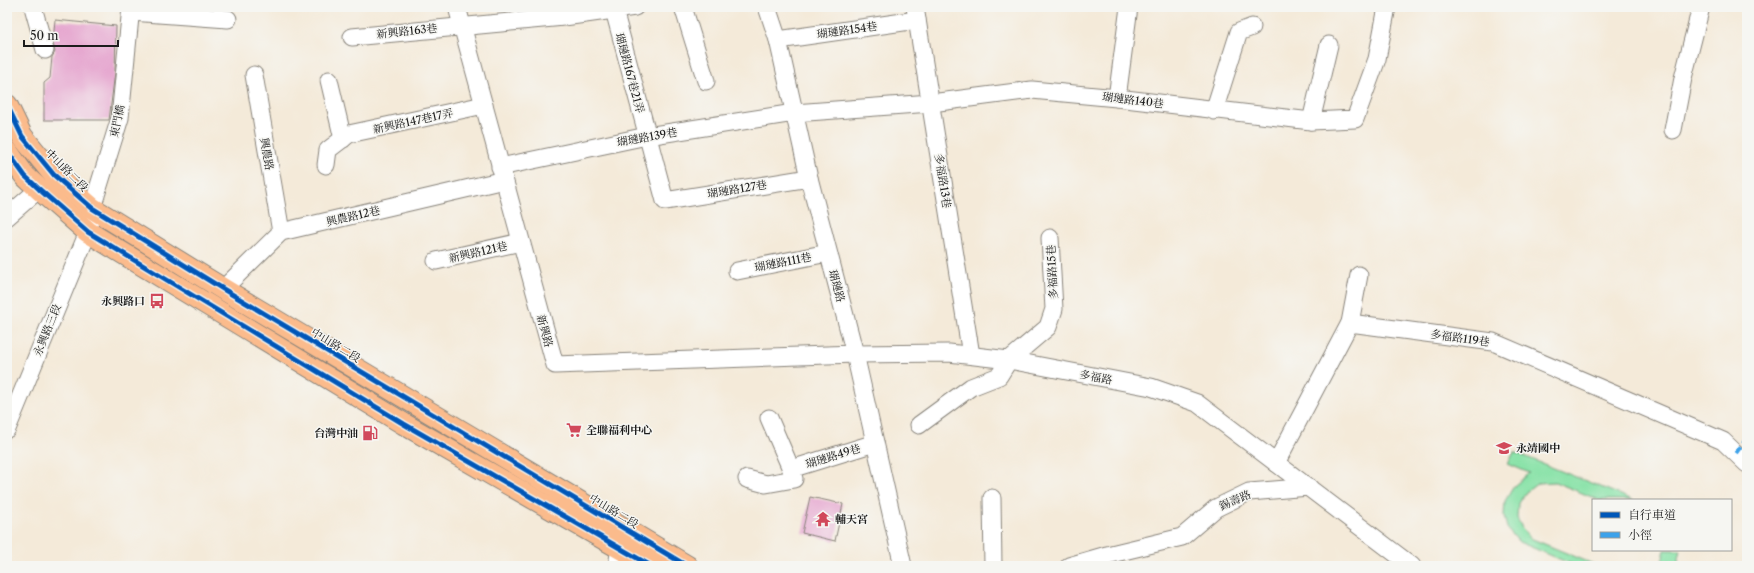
<svg xmlns="http://www.w3.org/2000/svg" width="1754" height="573" font-family="'Libre Caslon Text','Noto Serif TC',serif">
<style>
.green{fill:#88e2a7;stroke:#527f62}
.building{fill:#e6a8d0}
.lines{fill:none;stroke-linecap:round;stroke-linejoin:round}
.minor-casing{stroke:#88837a;stroke-width:19}
.major-casing{stroke:#88837a;stroke-width:23}
.minor{stroke:#fff;stroke-width:17}
.major{stroke:#fbbb8c;stroke-width:21}
.quiet{stroke:#3da2ea;stroke-width:4;stroke-dasharray:8 4;stroke-linecap:butt}
.cycleway-casing{stroke:#f6f6f2;stroke-width:8}
.cycleway{stroke:#0057b8;stroke-width:5}
.labels{text-anchor:middle;dominant-baseline:central;stroke-width:3;stroke-linejoin:round;paint-order:stroke}
.street-label{font-size:11px;fill:#1c1c1c;stroke:#f6f6f2}
.poi-label{font-size:11px;font-weight:bold;fill:#1c1c1c;stroke:#f6f6f2;text-anchor:start}
</style>
<rect width="100%" height="100%" fill="#f6f6f2"/>
<filter id="ink" filterUnits="userSpaceOnUse"><feTurbulence type="fractalNoise" baseFrequency=".025" numOctaves="2"/><feDisplacementMap in="SourceGraphic" scale="8" xChannelSelector="R" yChannelSelector="G"/><feConvolveMatrix kernelMatrix="1 2 1 2 8 2 1 2 1" color-interpolation-filters="sRGB"/></filter>
<filter id="wash" filterUnits="userSpaceOnUse"><feTurbulence type="fractalNoise" baseFrequency=".012" numOctaves="4" result="noise"/><feDisplacementMap in="SourceGraphic" scale="16" xChannelSelector="R" yChannelSelector="G"/><feGaussianBlur stdDeviation="0.9" result="paint"/><feColorMatrix in="noise" values="0 0 0 0 0 0 0 0 0 0 0 0 0 0 0 0 0 1.4 0 .05"/><feComposite in="paint" operator="in"/></filter>
<g filter="url(#wash)">
<rect width="100%" height="100%" fill="#f4ead9"/>
<g class="green">
<polygon points="1514,452 1633,500 1599,500 1555,482 1538,483 1526,492 1518,503 1517,518 1522,528 1530,538 1598,566 1576,566 1519,542 1507,528 1504,516 1505,501 1514,486 1529,473 1508,464"/>
<polygon points="1665,550 1681,550 1677,566 1658,566 1662,561"/>
</g>
<g id="blocks">
<g class="building">
<polygon points="55,20 116,26 115,72 109,120 44,120 44,83 50,78 52,57 55,52 53,43"/>
<polygon points="810,497 843,504 835,541 802,533"/>
</g>
</g>
</g>
<g filter="url(#ink)">
<use href="#blocks" fill-opacity="0" stroke="#88837a" stroke-width="1"/>
<g class="lines">
<defs>
<g id="minor">
<polyline points="33,7 45,50"/>
<polyline points="457,7 555,365 855,354 949,353 1009,360 1151,387 1197,403 1412,566"/>
<polyline points="683,7 706,81"/>
<polyline points="767,7 778,40 809,178 855,354 903,566"/>
<polyline points="915,7 971,355"/>
<polyline points="614,10 665,201 809,178"/>
<polyline points="131,12 228,19"/>
<polyline points="352,37 564,17 635,7"/>
<polyline points="778,40 917,20"/>
<polyline points="254,75 281,232"/>
<polyline points="329,80 343,139"/>
<polyline points="1117,98 1129,7"/>
<polyline points="1214,111 1239,32 1252,27"/>
<polyline points="1311,121 1329,45"/>
<polyline points="1673,130 1683,78 1701,7"/>
<polyline points="326,165 328,150 349,134 484,105"/>
<polyline points="500,167 647,136 794,113 931,103 1032,90 1117,98 1311,121 1355,119 1377,59 1387,7"/>
<polyline points="7,217 39,189"/>
<polyline points="436,261 521,242"/>
<polyline points="737,271 828,253"/>
<polyline points="223,289 281,232 504,180"/>
<polyline points="1350,323 1359,275"/>
<polyline points="769,418 791,469"/>
<polyline points="919,425 971,387 999,376 1009,360 1048,327 1054,309 1050,238"/>
<polyline points="7,429 88,232 92,208 120,118 131,7"/>
<polyline points="1276,463 1350,323 1493,342 1723,441 1747,464"/>
<polyline points="747,479 766,484 794,479 791,469 875,443"/>
<polyline points="992,498 993,566"/>
<polyline points="617,566 620,548 626,539"/>
<polyline points="1069,566 1107,555 1182,537 1216,508 1249,492 1309,487"/>
</g>
<g id="major">
<polyline points="7,105 22,136 54,175 92,208 223,289 687,566"/>
<polyline points="7,151 25,176 39,189 88,232 404,424 651,566"/>
</g>
</defs>
<use href="#minor" class="minor-casing"/>
<use href="#major" class="major-casing"/>
<use href="#minor" class="minor"/>
<use href="#major" class="major"/>
<polyline class="quiet" points="1736,453 1747,438"/>
<defs>
<g id="cycleway">
<polyline points="7,105 22,136 54,175 92,208 223,289 687,566"/>
<polyline points="7,151 25,176 39,189 88,232 404,424 651,566"/>
</g>
</defs>
<use href="#cycleway" class="cycleway-casing"/>
<use href="#cycleway" class="cycleway"/>
</g>
</g>
<defs>
<symbol id="bus-bare" viewBox="-9 -9 18 18"><path d="M-5-6H5V4H4V6H2V4H-2V6H-4V4H-5ZM-3.5-4V0h7V-4ZM-3.5 1.2v1.5H-2V1.2ZM2 1.2v1.5H3.5V1.2Z" fill="#d1495b" stroke="#f6f6f2" stroke-width="2.5" paint-order="stroke"/></symbol>
<symbol id="supermarket-bare" viewBox="-9 -9 18 18"><path d="M-6-5.5h2.5l.6 2H6L4.5 2H-2.5L-4.4-4H-6ZM-1.5 3.2a1.3 1.3 0 1 0 .1 0ZM3 3.2a1.3 1.3 0 1 0 .1 0Z" fill="#d1495b" stroke="#f6f6f2" stroke-width="2.5" paint-order="stroke"/></symbol>
<symbol id="fuel-bare" viewBox="-9 -9 18 18"><path d="M-5.5-6h7V0h2V4h1.3V-2.5L3-4.5l.8-.8L6-3V5H2.5V1h-1V6h-7ZM-4.2-4.7v3.2H.2V-4.7Z" fill="#d1495b" stroke="#f6f6f2" stroke-width="2.5" paint-order="stroke"/></symbol>
<symbol id="school-bare" viewBox="-9 -9 18 18"><path d="M0-5L7-2L0 1L-7-2ZM-4 1L0 2.5L4 1V4Q0 6-4 4Z" fill="#d1495b" stroke="#f6f6f2" stroke-width="2.5" paint-order="stroke"/></symbol>
<symbol id="temple-bare" viewBox="-9 -9 18 18"><path d="M0-6L5-2H3V0L6.5 2.5H4V6H1.5V3h-3V6H-4V2.5H-6.5L-3 0V-2H-5Z" fill="#d1495b" stroke="#f6f6f2" stroke-width="2.5" paint-order="stroke"/></symbol>
</defs>
<g fill-rule="evenodd">
<use href="#bus-bare" x="146" y="290" width="22" height="22"/>
<use href="#supermarket-bare" x="563" y="419" width="22" height="22"/>
<use href="#fuel-bare" x="359" y="422" width="22" height="22"/>
<use href="#school-bare" x="1493" y="437" width="22" height="22"/>
<use href="#temple-bare" x="812" y="508" width="22" height="22"/>
</g>
<g class="labels">
<g class="street-label">
<text transform="translate(847 30) rotate(-8)">瑚璉路154巷</text>
<text transform="translate(407 31) rotate(-6)">新興路163巷</text>
<text transform="translate(630 73) rotate(75)">瑚璉路167巷21弄</text>
<text transform="translate(1133 100) rotate(7)">瑚璉路140巷</text>
<text transform="translate(117 121) rotate(-78)">東門橋</text>
<text transform="translate(413 121) rotate(-12)">新興路147巷17弄</text>
<text transform="translate(647 137) rotate(-10)">瑚璉路139巷</text>
<text transform="translate(267 154) rotate(80)">興農路</text>
<text transform="translate(67 170) rotate(45)">中山路二段</text>
<text transform="translate(943 181) rotate(81)">多福路13巷</text>
<text transform="translate(737 189) rotate(-9)">瑚璉路127巷</text>
<text transform="translate(353 216) rotate(-13)">興農路12巷</text>
<text transform="translate(478 252) rotate(-13)">新興路121巷</text>
<text transform="translate(783 262) rotate(-11)">瑚璉路111巷</text>
<text transform="translate(1052 272) rotate(-93)">多福路15巷</text>
<text transform="translate(837 286) rotate(75)">瑚璉路</text>
<text transform="translate(47 330) rotate(-68)">永興路三段</text>
<text transform="translate(545 331) rotate(75)">新興路</text>
<text transform="translate(1460 338) rotate(8)">多福路119巷</text>
<text transform="translate(336 345) rotate(31)">中山路二段</text>
<text transform="translate(1096 377) rotate(11)">多福路</text>
<text transform="translate(833 456) rotate(-17)">瑚璉路49巷</text>
<text transform="translate(1235 500) rotate(-23)">錫壽路</text>
<text transform="translate(614 511) rotate(31)">中山路二段</text>
</g>
<g class="poi-label">
<text x="145" y="301" text-anchor="end">永興路口</text>
<text x="586" y="430">全聯福利中心</text>
<text x="358" y="433" text-anchor="end">台灣中油</text>
<text x="1516" y="448">永靖國中</text>
<text x="835" y="519">輔天宮</text>
</g>
</g>
<rect width="1754" height="573" fill="none" stroke="#f6f6f2" stroke-width="24"/>
<rect x="1592" y="499" width="140" height="52" fill="#f6f6f2" stroke="#9f9f9c"/>
<rect x="1600" y="512" width="20" height="6" fill="#0057b8" stroke="#9f9f9c"/>
<text x="1628" y="519" font-size="12" fill="#1c1c1c">自行車道</text>
<rect x="1600" y="532" width="20" height="6" fill="#3da2ea" stroke="#9f9f9c"/>
<text x="1628" y="539" font-size="12" fill="#1c1c1c">小徑</text>
<path d="M24 40v6h94v-6" fill="none" stroke="#1c1c1c" stroke-width="2"/>
<text x="30" y="40" font-size="12" fill="#1c1c1c" stroke="#f6f6f2" stroke-width="3" paint-order="stroke">50 m</text>
</svg>
